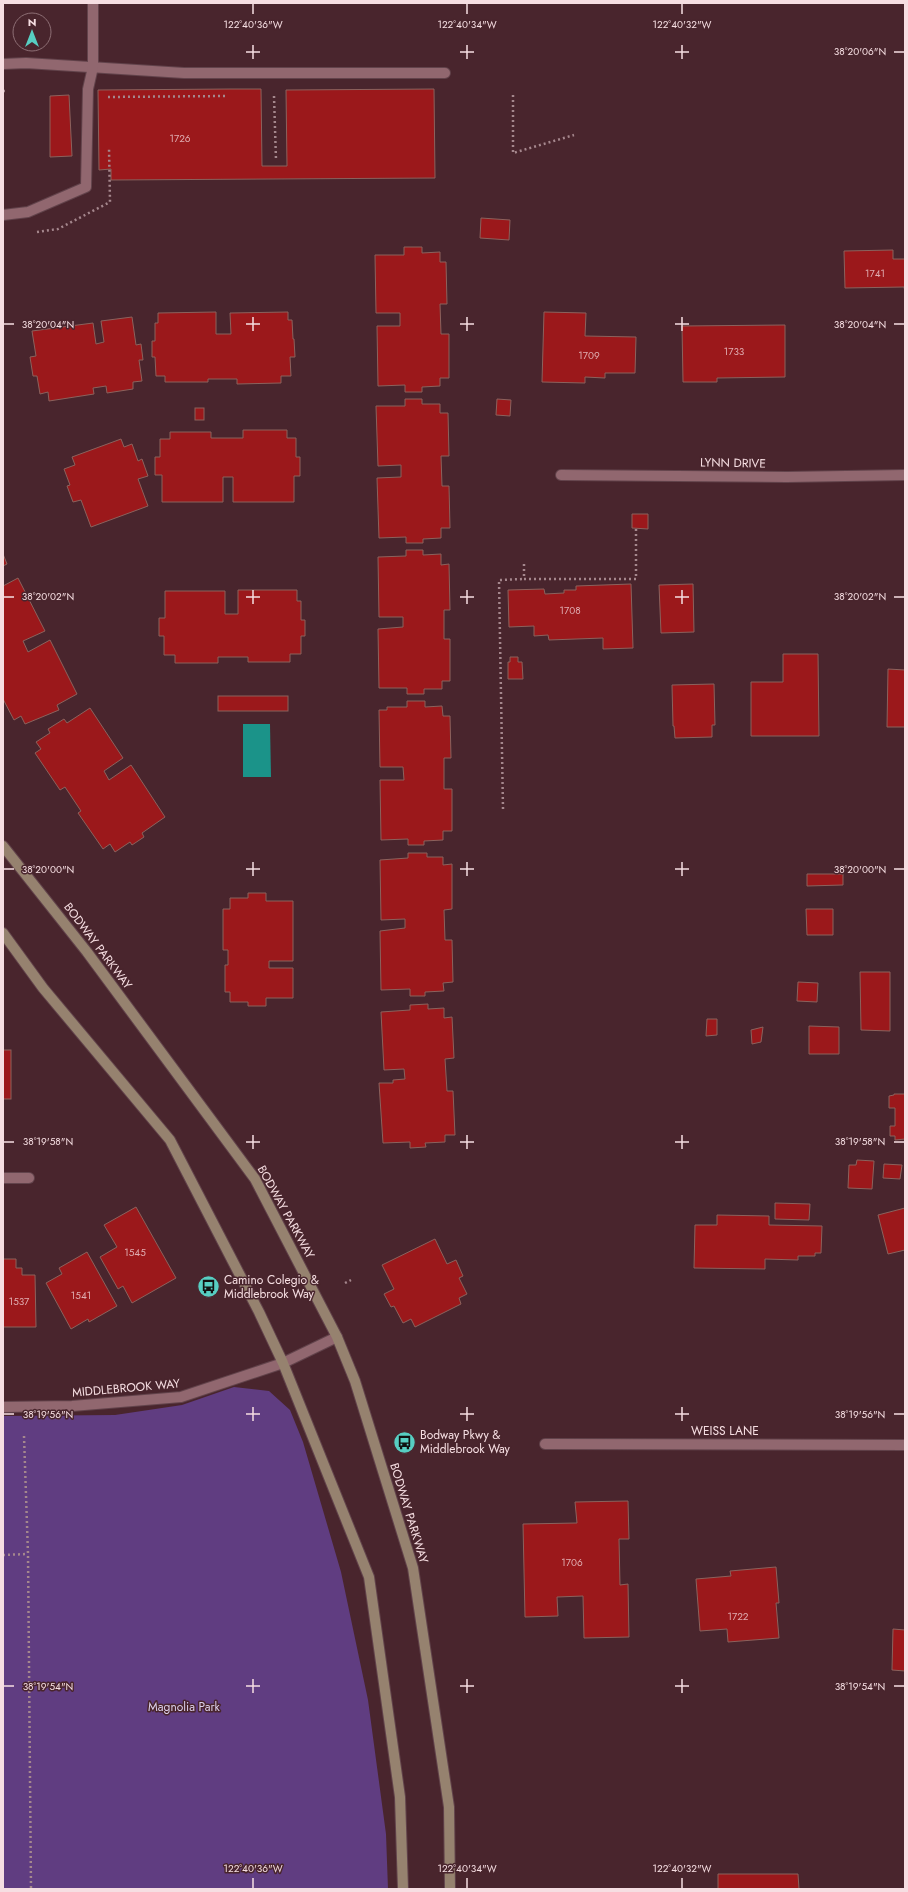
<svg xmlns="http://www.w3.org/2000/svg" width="908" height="1892" font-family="Jost,sans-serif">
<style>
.green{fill:#603d81}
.water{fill:#1b9389}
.building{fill:#9b181b;stroke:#8b625d}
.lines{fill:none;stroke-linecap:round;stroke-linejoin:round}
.lane-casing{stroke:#62434b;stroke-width:12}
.street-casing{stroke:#62434b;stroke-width:12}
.secondary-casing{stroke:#62434b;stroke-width:12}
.path{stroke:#a5878d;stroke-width:2.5;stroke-dasharray:2 3;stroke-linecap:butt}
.lane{stroke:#91676f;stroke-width:10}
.street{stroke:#91676f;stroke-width:10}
.secondary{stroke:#96826f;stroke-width:10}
.ticks{fill:none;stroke:#f6dee2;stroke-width:1.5}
.labels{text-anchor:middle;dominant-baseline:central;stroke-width:3;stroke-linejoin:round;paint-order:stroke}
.number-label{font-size:10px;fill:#dfacb0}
.street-label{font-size:12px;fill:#f6dee2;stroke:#49252d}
.poi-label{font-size:12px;fill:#f6dee2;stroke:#49252d;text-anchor:start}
.park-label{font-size:12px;fill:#dcd0eb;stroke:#49252d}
.ticks-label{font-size:10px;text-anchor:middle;fill:#f6dee2;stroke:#49252d;stroke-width:3;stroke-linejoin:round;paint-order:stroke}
</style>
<rect width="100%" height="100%" fill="#49252d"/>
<polygon class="green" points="234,1387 269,1391 290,1410 303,1442 341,1572 368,1700 386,1834 388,1889 3,1889 3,1416 115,1415 182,1405"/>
<polygon class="water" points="243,724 270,724 271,777 243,777"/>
<g class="building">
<polygon points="230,89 261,89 262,166 287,166 286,90 434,89 435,178 111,180 111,169 99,170 98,90"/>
<polygon points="69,95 72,156 50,157 50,96"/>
<polygon points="481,218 510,220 509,240 480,238"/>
<polygon points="404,247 422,247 422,253 440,252 440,262 446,262 447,304 440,304 441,334 449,334 449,378 440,378 440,386 422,387 422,392 405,392 405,385 378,386 377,326 400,326 400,313 376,313 375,255 404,255"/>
<polygon points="893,250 893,259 905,259 905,292 904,287 845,288 844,251"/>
<polygon points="216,312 216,334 231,334 230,313 288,312 288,320 292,320 293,339 294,339 295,357 290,357 291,376 281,376 281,383 237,384 237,379 208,379 208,382 165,382 165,376 156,376 155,357 152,357 152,341 155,341 155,323 158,323 158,313"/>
<polygon points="544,312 586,313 585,336 636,337 635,373 605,373 605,378 585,377 585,383 542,382"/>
<polygon points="132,317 136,345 141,344 143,360 139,360 142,381 133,382 133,389 107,393 106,386 93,388 94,394 49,401 48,392 40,394 37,376 33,376 30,357 36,356 32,331 93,323 96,344 104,342 101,321"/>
<polygon points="785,325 785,377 717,378 717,382 683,382 682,326"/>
<polygon points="405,399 422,399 422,404 440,404 440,413 448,413 449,456 441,456 442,486 449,486 450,528 441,528 441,538 423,539 423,543 406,543 406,537 379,538 377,478 401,477 401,465 378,466 376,406 405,406"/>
<polygon points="497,399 511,400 510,416 496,415"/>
<rect x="195" y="408" width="9" height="12"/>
<polygon points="243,430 287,430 287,438 296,438 296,457 300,457 300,476 294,476 294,502 233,502 233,477 223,477 223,502 162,502 162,475 155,475 155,457 160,457 160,439 170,439 170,432 211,432 211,438 243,438"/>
<polygon points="121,439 124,447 132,444 138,461 142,459 148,476 138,479 148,506 91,527 81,500 73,502 67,486 70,485 64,469 75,465 72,457"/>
<polygon points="632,514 648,514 648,529 632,528"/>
<polygon points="406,550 423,550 423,555 441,554 441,565 449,564 450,610 444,610 444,639 450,639 450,681 442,681 442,689 424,689 424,694 407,694 407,688 379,688 378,629 403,627 403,617 379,617 378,557 406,556"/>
<polygon points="3,554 7,564 3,566"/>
<polygon points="18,578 45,631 23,641 28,652 50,640 77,694 57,705 59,710 25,724 21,716 14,720 3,699 3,586"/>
<polygon points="631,584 633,648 603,649 603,638 549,640 548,635 534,636 534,626 509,627 508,590 544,589 545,594 564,593 564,590 576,590 576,586"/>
<polygon points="693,584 694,632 661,633 659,585"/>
<polygon points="238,590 297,590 297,601 301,601 301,620 305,620 305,636 301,636 301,654 290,654 290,662 248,662 248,657 218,657 218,663 175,663 175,655 164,655 164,636 159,636 159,618 165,618 165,591 225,591 225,614 238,614"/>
<polygon points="783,654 818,654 819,736 751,736 751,682 783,682"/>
<polygon points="510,657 518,657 518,662 522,662 523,679 508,679 508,662 510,662"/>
<polygon points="888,669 905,670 905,727 887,727"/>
<polygon points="714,684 715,725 712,725 712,737 675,738 674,726 673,726 672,685"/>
<rect x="218" y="696" width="70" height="15"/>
<polygon points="407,701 425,701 425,707 442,706 443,716 450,716 451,758 444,758 444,789 452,789 452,831 443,831 443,840 424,841 424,845 408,845 408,839 381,840 380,780 404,780 403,767 380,767 379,710 387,710 387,707 407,707"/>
<polygon points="90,708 123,758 104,771 109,780 131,765 165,817 142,833 144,837 132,845 130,842 115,852 110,844 103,849 78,813 81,811 65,787 60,790 35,753 41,749 36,742 50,733 48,729 64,719 67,723"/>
<polygon points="408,853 427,853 427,857 443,857 443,865 452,864 452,909 444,910 445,940 452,940 453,982 443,983 444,991 425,992 425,996 410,996 410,989 381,990 380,931 405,928 405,919 381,920 380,860 408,858"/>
<polygon points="807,874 843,874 843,885 807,886"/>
<polygon points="248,893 266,893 266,901 293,901 293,961 269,961 269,968 293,968 293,998 266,998 266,1006 248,1006 248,1002 230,1002 230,992 225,992 225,965 228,965 228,950 223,950 223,909 230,909 230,898 248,898"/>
<polygon points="806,909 833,909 833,935 807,935"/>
<polygon points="860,972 890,972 890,1031 861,1030"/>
<polygon points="798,982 818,983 817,1002 797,1001"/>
<polygon points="428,1004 428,1009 444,1008 444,1018 452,1017 454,1058 445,1059 447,1091 453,1091 455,1135 445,1135 445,1142 425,1143 426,1147 410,1148 410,1142 383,1143 379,1083 393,1083 393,1080 405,1079 404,1069 384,1070 381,1012 410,1010 410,1005"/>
<polygon points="707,1019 717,1019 717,1035 706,1036"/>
<polygon points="809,1026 839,1027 839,1054 809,1054"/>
<polygon points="763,1027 761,1042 752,1044 751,1030"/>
<rect x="3" y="1050" width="8" height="49"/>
<polygon points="894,1094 905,1094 905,1139 895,1140 895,1136 890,1136 890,1126 895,1126 895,1108 889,1108 889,1096 894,1095"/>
<polygon points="857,1160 874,1161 872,1189 848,1188 849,1165 856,1165"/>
<polygon points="884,1164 902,1165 900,1179 883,1178"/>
<polygon points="775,1203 810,1204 809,1220 775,1219"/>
<polygon points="136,1207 176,1278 132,1303 123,1286 118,1289 100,1257 117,1247 104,1225"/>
<polygon points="905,1208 905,1250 888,1254 878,1215"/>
<polygon points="717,1215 769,1216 769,1225 822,1226 821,1253 815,1253 815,1256 798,1256 798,1260 765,1259 765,1269 694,1268 695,1225 717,1225"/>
<polygon points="435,1239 447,1264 456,1260 463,1276 459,1278 467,1294 459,1298 461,1304 415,1327 411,1319 403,1323 394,1306 391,1307 384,1294 394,1289 382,1265"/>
<polygon points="87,1252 117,1306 89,1322 88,1319 71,1329 46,1283 62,1274 59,1268"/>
<polygon points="3,1259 16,1259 16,1268 22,1268 22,1275 35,1275 36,1327 3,1327"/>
<polygon points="628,1501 629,1539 619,1539 620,1585 628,1584 629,1637 584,1638 583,1596 557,1597 558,1616 525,1617 523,1524 577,1523 575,1502"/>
<polygon points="776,1567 779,1603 776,1603 779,1638 728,1642 727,1629 700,1631 696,1579 731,1576 730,1571"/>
<polygon points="893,1629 905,1630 905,1671 892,1670"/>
<polygon points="718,1874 798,1874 799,1889 718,1889"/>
</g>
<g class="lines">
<defs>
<g id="lane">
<polyline points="3,64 26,63 184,73 445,73"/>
<polyline points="3,215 28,212 86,187 88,89 93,67 93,3"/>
</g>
<g id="street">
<polyline points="561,475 787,477 905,475"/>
<polyline points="3,1178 29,1178"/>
<polyline points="3,1407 72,1406 181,1397 283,1363 337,1337"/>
<polyline points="545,1444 905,1445"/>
</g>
<g id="secondary">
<polyline points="3,846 87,952 255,1179 337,1337 355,1381 413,1568 449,1807 450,1889"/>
<polyline points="3,933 43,988 170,1140 259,1312 283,1363 369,1577 400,1797 403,1889"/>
</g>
</defs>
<use href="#lane" class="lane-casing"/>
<use href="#street" class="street-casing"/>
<use href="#secondary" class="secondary-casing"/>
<g class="path">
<polyline points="3,91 8,91"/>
<polyline points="513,95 513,153 574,135"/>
<polyline points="274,96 276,160"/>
<polyline points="108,97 227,96"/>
<polyline points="37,232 58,229 110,202 109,148"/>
<polyline points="524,564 524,579 636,579 636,528"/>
<polyline points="503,809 499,580 524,579"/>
<polyline points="345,1283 351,1280"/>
<polyline points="24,1436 28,1554 31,1889"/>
<polyline points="3,1555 28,1554"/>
</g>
<use href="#lane" class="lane"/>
<use href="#street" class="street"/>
<use href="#secondary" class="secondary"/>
</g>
<path class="ticks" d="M253 4V14M467 4V14M682 4V14M253 45V59M467 45V59M682 45V59M246 52H260M460 52H474M675 52H689M894 52H904M253 317V331M467 317V331M682 317V331M4 324H14M246 324H260M460 324H474M675 324H689M894 324H904M253 590V604M467 590V604M682 590V604M4 597H14M246 597H260M460 597H474M675 597H689M894 597H904M253 862V876M467 862V876M682 862V876M4 869H14M246 869H260M460 869H474M675 869H689M894 869H904M253 1135V1149M467 1135V1149M682 1135V1149M4 1142H14M246 1142H260M460 1142H474M675 1142H689M894 1142H904M253 1407V1421M467 1407V1421M682 1407V1421M4 1414H14M246 1414H260M460 1414H474M675 1414H689M894 1414H904M253 1679V1693M467 1679V1693M682 1679V1693M4 1686H14M246 1686H260M460 1686H474M675 1686H689M894 1686H904M253 1878V1888M467 1878V1888M682 1878V1888"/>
<defs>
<symbol id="bus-disc" viewBox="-11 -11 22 22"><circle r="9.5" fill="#57cec2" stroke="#49252d"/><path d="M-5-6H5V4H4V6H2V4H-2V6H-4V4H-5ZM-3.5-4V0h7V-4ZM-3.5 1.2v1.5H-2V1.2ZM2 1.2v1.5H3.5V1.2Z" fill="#111"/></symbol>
</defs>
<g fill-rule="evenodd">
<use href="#bus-disc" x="196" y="1274" width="25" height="25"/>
<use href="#bus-disc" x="392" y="1430" width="25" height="25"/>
</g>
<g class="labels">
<g class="number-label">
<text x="180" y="138">1726</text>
<text x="875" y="273">1741</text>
<text x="734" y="351">1733</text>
<text x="589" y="355">1709</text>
<text x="570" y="610">1708</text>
<text x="135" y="1252">1545</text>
<text x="81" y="1295">1541</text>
<text x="19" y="1301">1537</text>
<text x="572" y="1562">1706</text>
<text x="738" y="1616">1722</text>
</g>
<g class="street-label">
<text transform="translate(733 463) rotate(1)">LYNN DRIVE</text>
<text transform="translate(98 946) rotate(53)">BODWAY PARKWAY</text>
<text transform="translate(286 1212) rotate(61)">BODWAY PARKWAY</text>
<text transform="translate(126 1388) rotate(-5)">MIDDLEBROOK WAY</text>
<text x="725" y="1431">WEISS LANE</text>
<text transform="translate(409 1513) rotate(73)">BODWAY PARKWAY</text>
</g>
<g class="poi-label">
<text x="224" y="1280">Camino Colegio &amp;<tspan x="224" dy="14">Middlebrook Way</tspan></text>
<text x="420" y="1435">Bodway Pkwy &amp;<tspan x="420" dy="14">Middlebrook Way</tspan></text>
</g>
<g class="park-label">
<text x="184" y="1707">Magnolia Park</text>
</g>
</g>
<g class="ticks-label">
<text x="253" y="28">122°40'36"W</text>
<text x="467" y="28">122°40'34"W</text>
<text x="682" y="28">122°40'32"W</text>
<text x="860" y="55">38°20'06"N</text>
<text x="48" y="328">38°20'04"N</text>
<text x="860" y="328">38°20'04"N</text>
<text x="48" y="600">38°20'02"N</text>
<text x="860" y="600">38°20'02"N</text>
<text x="48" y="873">38°20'00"N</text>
<text x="860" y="873">38°20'00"N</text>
<text x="48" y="1145">38°19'58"N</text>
<text x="860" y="1145">38°19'58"N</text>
<text x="48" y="1418">38°19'56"N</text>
<text x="860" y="1418">38°19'56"N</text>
<text x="48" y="1690">38°19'54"N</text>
<text x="860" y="1690">38°19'54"N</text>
<text x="253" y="1872">122°40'36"W</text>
<text x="467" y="1872">122°40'34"W</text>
<text x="682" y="1872">122°40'32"W</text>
</g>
<rect width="908" height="1892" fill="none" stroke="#f6dee2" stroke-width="8"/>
<g transform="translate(32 32)"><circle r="19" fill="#49252d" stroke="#8e6f75"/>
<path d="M0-3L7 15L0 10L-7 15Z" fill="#57cec2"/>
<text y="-6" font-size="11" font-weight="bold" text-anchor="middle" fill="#f6dee2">N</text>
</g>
</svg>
